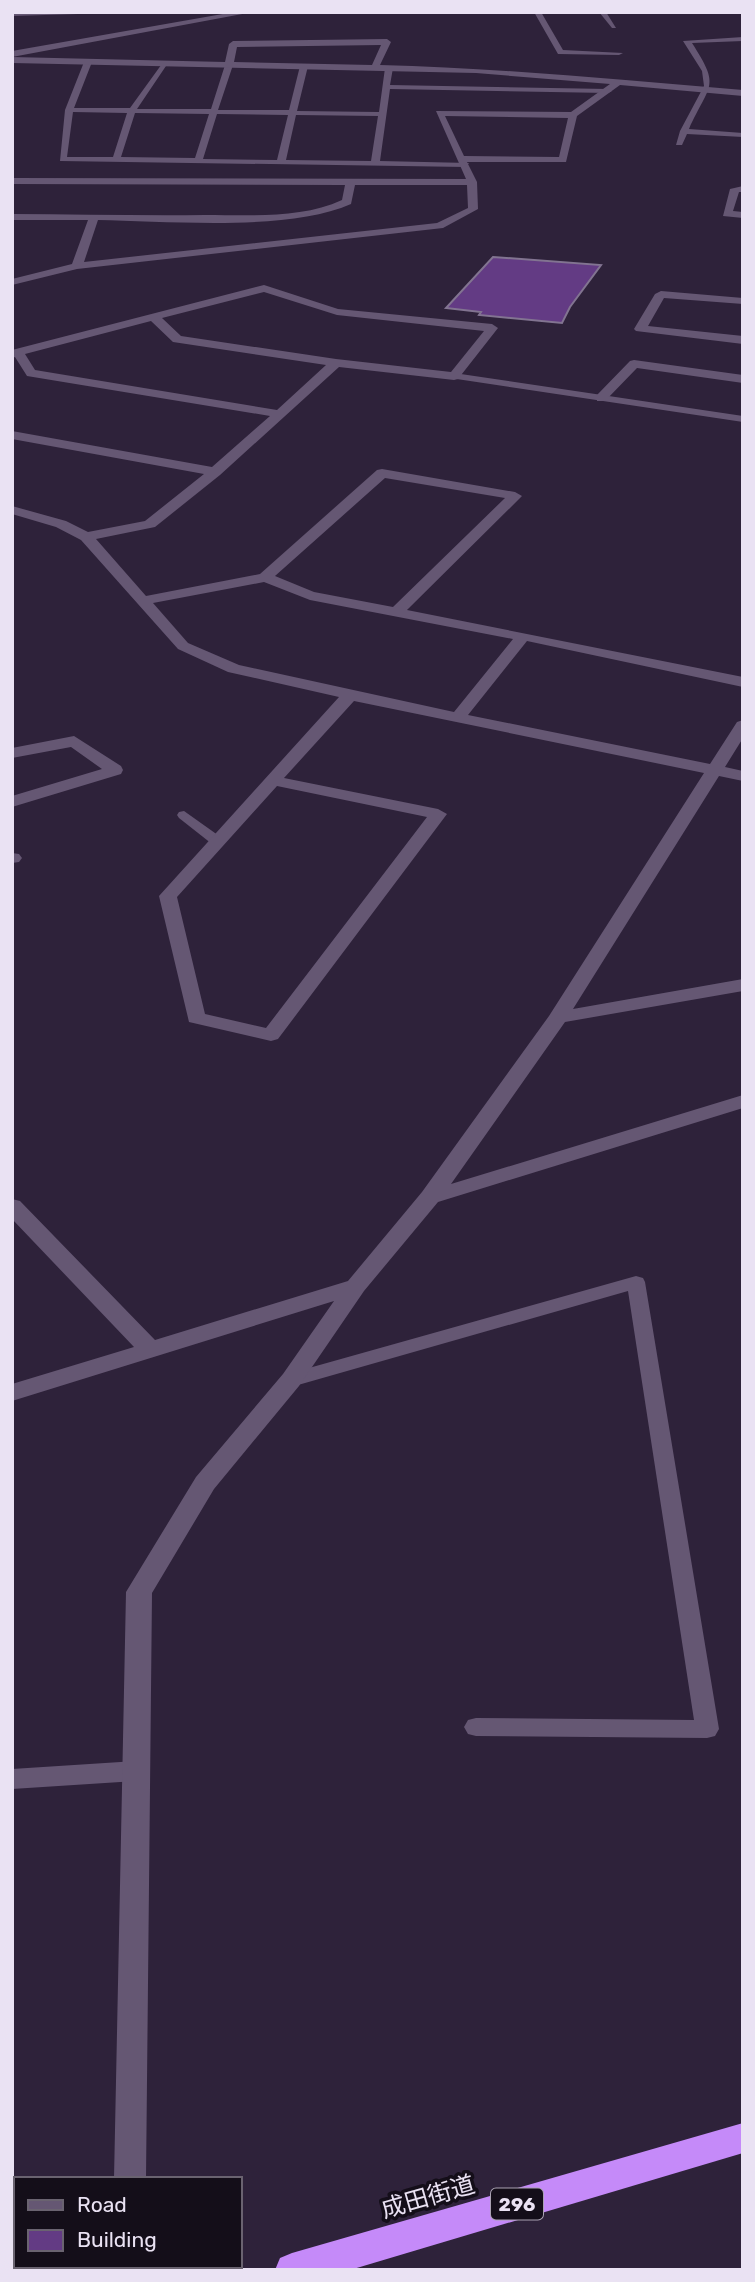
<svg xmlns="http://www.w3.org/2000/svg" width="755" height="2282" font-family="Rubik,'Noto Sans JP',sans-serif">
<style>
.building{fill:#633b84;stroke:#827491;stroke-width:2}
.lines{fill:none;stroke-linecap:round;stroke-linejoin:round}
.lane{fill:#655773;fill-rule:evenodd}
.street{fill:#655773;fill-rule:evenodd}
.secondary{fill:#655773;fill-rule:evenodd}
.highway{fill:#c58af9;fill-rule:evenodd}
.labels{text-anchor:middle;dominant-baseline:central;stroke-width:7;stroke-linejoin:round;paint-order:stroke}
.shield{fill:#140e19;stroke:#aaa2b2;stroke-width:2}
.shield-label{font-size:19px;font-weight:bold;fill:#eae2f3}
.near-street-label{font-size:24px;fill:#eae2f3;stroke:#140e19}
</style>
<rect width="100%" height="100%" fill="#2e223a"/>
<polygon class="building" points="493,257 601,265 570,307 562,323 479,315 481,312 446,308"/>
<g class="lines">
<g class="lane">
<polygon points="534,12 541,12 563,50 623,53 619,55 558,54"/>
<polygon points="599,12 606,12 616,28 612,28"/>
<path d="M743 37V41L692 43C721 88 710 83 689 129L743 133V137L687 134 682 145H676L680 131 704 86 702 71 683 41Z"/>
<path d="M88 60 92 62 74 108H130L164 61 168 63 137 109H211L225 65 229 63 233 65 218 110H289L300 66 304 64 308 66 297 111 379 112 385 68 389 66 393 68 390 85 608 89 612 91 608 93 390 89 380 161 469 163 466 167 60 161 65 110 84 62ZM73 112 127 113 113 157H67ZM135 113 209 114 195 158 121 157ZM217 114 288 115 277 160 203 159ZM296 115 378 116 371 161 286 160Z"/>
<polygon points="454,373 743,416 743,422 450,378 449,376"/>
<polygon points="184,811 222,838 224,841 222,844 212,844 179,818 177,815 179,812"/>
<polygon points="636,1276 643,1278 645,1282 719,1729 715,1736 707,1738 476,1736 468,1734 464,1727 468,1720 476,1718 694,1720 628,1291 291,1387 284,1385 281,1380 284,1375"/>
<polygon points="136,1761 144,1764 148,1771 144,1778 136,1781 12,1789 12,1769"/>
</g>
<g class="street">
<polygon points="738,12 743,12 743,14 739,14"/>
<path d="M387 39 391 42 380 65C502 68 622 80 743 90V96L620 85 577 116 566 162H467L477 182 478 209 443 228 77 269 12 285V279L72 264 88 220H12V214C76 214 141 216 205 215 249 215 301 219 342 200L345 185 12 184V178L466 179 436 111 571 112 610 84 476 73 12 63V57L225 62 229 44 233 41ZM381 45 372 65 234 62 237 47ZM445 116 568 118 559 157 464 156ZM355 185H467L468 208 437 223 84 262 98 220C168 221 288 232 351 204Z"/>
<polygon points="743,186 743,192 739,192 733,211 743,212 743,218 723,216 730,189"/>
<path d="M264 285 338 309 492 324 498 328 458 379 454 380 339 367 220 475 155 527 96 539 146 596 260 574 377 470 382 469 515 492 522 496 407 610 743 677V687L527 641 468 715 710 764 737 722 743 720V738L725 767 743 771V781L719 776 573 1009 743 979V991L565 1022 451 1184 743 1095V1108L438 1202 364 1291 299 1386 214 1489 152 1593 146 2179H114L126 1592 196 1477 283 1374 334 1301 12 1401V1384L134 1347 12 1219V1199L20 1201 155 1340 348 1281 422 1192 549 1016 704 773 354 701 284 778 438 809 447 814 278 1039 271 1041 189 1022 159 896 339 697 228 672 178 649 81 540 56 527 12 514V506L66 521 88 532 145 521 204 474 12 439V431L212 467 270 416 27 376 15 357 12 358V350ZM264 292 337 315 484 331 451 372 336 359 181 336 162 318ZM151 321 173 342 326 365 277 410 35 370 25 354ZM385 478 505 498 393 607 314 592 275 576ZM264 582 310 600 513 639 454 712 239 665 188 643 153 603ZM277 786 427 817 266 1028 205 1014 177 897Z"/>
<polygon points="661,291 743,298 743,304 664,298 648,326 743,336 743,344 636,331 634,329 655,294"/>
<polygon points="634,360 743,375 743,383 637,368 605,401 597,401 597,395 630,361"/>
<polygon points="74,736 121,766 123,770 121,774 12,807 12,796 102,769 71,747 12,758 12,748"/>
<polygon points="12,853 19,854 22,858 19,862 12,863"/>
<rect x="112" y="2266" width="34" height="4"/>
</g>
<g class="secondary">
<polygon points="12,12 144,12 12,16"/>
<polygon points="234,12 253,12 12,57 12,51"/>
</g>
<polygon class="highway" points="743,2123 743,2153 350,2270 275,2270 280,2258 292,2253"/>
</g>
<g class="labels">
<rect class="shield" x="491" y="2188.5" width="52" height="31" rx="5"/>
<g class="shield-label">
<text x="517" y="2204">296</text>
</g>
<g class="near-street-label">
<text transform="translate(428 2197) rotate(-16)">成田街道</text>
</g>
</g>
<rect width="755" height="2282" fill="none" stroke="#eae2f3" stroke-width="28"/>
<rect x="14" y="2177" width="228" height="91" fill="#140e19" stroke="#6a6370" stroke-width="2"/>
<rect x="28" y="2200" width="35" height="10" fill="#655773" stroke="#6a6370" stroke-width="2"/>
<text x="77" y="2212" font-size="21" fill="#eae2f3">Road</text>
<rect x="28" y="2230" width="35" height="21" fill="#633b84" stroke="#6a6370" stroke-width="2"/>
<text x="77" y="2247" font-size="21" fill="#eae2f3">Building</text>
</svg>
